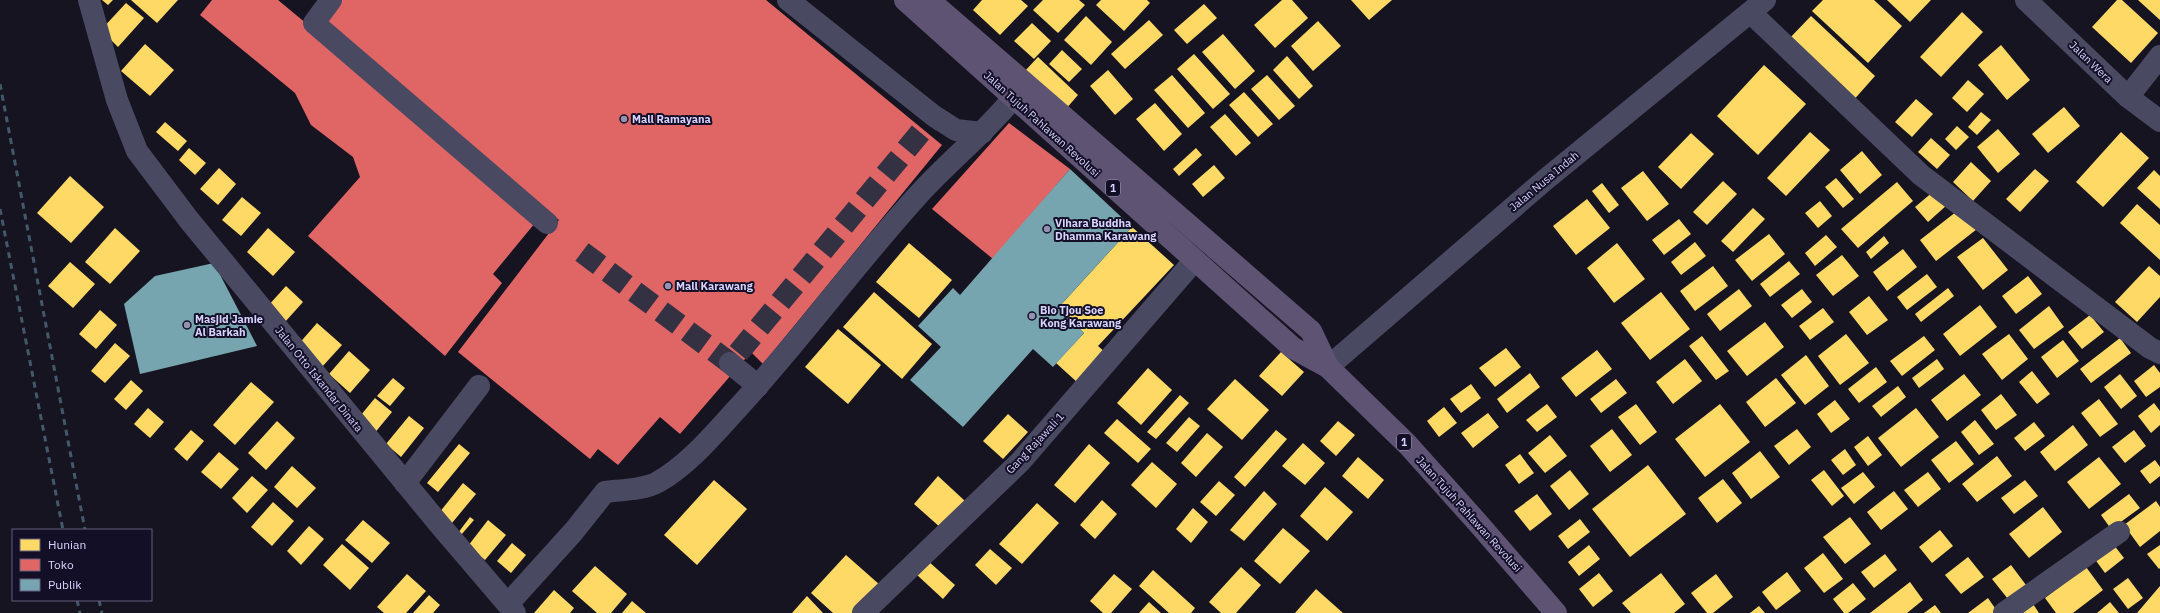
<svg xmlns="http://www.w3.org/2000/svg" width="2160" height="613" font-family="'IBM Plex Sans',sans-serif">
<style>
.homes{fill:#ffd966}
.shops{fill:#e06666}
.public{fill:#76a5af}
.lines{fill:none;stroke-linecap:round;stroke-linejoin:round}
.minor-tunnel{stroke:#333142;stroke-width:22;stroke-dasharray:22 11;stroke-linecap:butt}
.minor{stroke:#4a4962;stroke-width:22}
.major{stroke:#5e5373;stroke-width:22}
.rail{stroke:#43596b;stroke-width:3;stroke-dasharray:6 5;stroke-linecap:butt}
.poi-dot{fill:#9591b1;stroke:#130f26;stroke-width:1.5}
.labels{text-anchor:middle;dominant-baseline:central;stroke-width:4;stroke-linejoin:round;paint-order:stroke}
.shield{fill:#130f26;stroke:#9e99be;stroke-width:1}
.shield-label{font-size:10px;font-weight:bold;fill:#d9d4ff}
.street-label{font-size:11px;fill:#d9d4ff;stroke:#130f26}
.poi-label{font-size:11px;font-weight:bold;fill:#d9d4ff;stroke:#130f26;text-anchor:start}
</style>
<rect width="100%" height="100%" fill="#161421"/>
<g class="homes">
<polygon points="102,0 113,0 108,5"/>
<polygon points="131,0 178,0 157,23"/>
<polygon points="982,0 1021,0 1028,6 1000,35 973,10"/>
<polygon points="1043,0 1079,0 1085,5 1058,33 1033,10"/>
<polygon points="1101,0 1147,0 1150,3 1124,31 1096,5"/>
<polygon points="1282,0 1292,0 1308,18 1275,48 1254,25"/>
<polygon points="1351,0 1392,0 1369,20"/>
<polygon points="1823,0 1874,0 1902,26 1868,63 1812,11"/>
<polygon points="1887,0 1931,0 1910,22"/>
<polygon points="2117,0 2122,0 2158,33 2131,63 2092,27"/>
<polygon points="2138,0 2160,0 2160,20"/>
<polygon points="126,3 144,18 118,47 101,30"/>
<polygon points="1204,4 1217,18 1187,44 1174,30"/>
<polygon points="1962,12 1983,32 1941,77 1920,57"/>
<polygon points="1086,16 1112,42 1091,65 1064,40"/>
<polygon points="1811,16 1875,76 1851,103 1786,42"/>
<polygon points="1149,20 1163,35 1125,69 1111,54"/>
<polygon points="1318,21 1341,46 1313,71 1291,46"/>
<polygon points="1032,23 1051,41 1034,59 1014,41"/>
<polygon points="1223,34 1255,71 1235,89 1202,52"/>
<polygon points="145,44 174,70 150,96 121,71"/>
<polygon points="2001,45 2030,80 2007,100 1978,65"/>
<polygon points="1062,50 1082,69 1069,82 1049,64"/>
<polygon points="1194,54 1230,94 1213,109 1177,69"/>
<polygon points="1287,56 1313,86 1299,99 1273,70"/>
<polygon points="1038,57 1078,95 1065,110 1024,72"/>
<polygon points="1764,65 1806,104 1758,155 1717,116"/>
<polygon points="1108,70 1133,99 1115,115 1090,86"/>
<polygon points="1172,75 1205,113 1188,128 1154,90"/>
<polygon points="1267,75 1295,106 1279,120 1251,89"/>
<polygon points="1968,80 1984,94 1967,112 1952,98"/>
<polygon points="1244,92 1273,124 1258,137 1229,105"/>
<polygon points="1916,99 1933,114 1912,137 1895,122"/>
<polygon points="1155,103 1182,134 1164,151 1136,119"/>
<polygon points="2064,107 2080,126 2048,153 2032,134"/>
<polygon points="1981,112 1991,120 1977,135 1968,127"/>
<polygon points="1225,114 1251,143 1236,156 1210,127"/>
<polygon points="165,122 187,141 178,151 156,132"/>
<polygon points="1957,126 1969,137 1956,150 1945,139"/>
<polygon points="1998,129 2020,154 1998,173 1977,147"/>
<polygon points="1810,132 1830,150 1786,196 1767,178"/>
<polygon points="2121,132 2149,158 2103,207 2076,182"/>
<polygon points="1691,133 1714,154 1681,189 1658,167"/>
<polygon points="1931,138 1950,155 1937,169 1918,152"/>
<polygon points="189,148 206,163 195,175 179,160"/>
<polygon points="1196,148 1202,155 1179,176 1173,169"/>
<polygon points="1862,151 1882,175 1860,194 1840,170"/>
<polygon points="1971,162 1991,181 1973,201 1953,182"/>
<polygon points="1214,165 1225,178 1203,197 1192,184"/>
<polygon points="219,168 236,184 218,205 200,189"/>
<polygon points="2035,169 2049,181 2020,212 2006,199"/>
<polygon points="2154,170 2160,176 2160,209 2137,188"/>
<polygon points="1643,171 1669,204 1647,221 1621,188"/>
<polygon points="70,176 104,207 71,243 37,213"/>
<polygon points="1836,178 1854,199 1843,208 1825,187"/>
<polygon points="1723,181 1737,194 1707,225 1693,212"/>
<polygon points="1897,182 1913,201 1858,248 1841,229"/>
<polygon points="1602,183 1619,205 1609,213 1592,191"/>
<polygon points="1934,191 1947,205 1928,222 1915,207"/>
<polygon points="242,197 261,213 241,236 222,220"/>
<polygon points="1587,199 1610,228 1576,255 1553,226"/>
<polygon points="1820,201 1832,216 1818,228 1805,213"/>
<polygon points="2137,204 2160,225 2160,260 2120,223"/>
<polygon points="1753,208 1765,219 1733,252 1721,241"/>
<polygon points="1961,208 1977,229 1936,261 1920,240"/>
<polygon points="1679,219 1691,234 1664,255 1652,240"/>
<polygon points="1132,227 1174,265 1098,346 1106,353 1078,383 1056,363 1084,333 1058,308"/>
<polygon points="115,228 140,251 110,284 85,262"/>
<polygon points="268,228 295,252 273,276 247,252"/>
<polygon points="1769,234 1785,254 1752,281 1735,260"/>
<polygon points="1826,235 1837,247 1815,266 1805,253"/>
<polygon points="1884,236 1889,243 1871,259 1866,252"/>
<polygon points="1983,238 2008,270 1983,290 1957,257"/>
<polygon points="1695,242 1706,256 1681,275 1671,262"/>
<polygon points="909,243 952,280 919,318 876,282"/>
<polygon points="1617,243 1645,279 1614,303 1587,268"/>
<polygon points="1903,249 1917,267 1887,291 1873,272"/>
<polygon points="1842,255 1859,276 1833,296 1816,275"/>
<polygon points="1789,261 1800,274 1770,297 1760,284"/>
<polygon points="70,262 95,284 73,308 48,286"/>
<polygon points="1713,266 1728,286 1695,311 1680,291"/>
<polygon points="2149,266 2160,276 2160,297 2137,322 2115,302"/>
<polygon points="1927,274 1937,287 1907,310 1897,297"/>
<polygon points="2028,276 2042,294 2016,314 2002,296"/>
<polygon points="286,286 303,302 285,322 267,307"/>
<polygon points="1948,288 1954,296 1921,322 1915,314"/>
<polygon points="1739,289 1752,306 1720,331 1707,314"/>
<polygon points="1802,289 1812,302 1792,318 1781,305"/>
<polygon points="874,292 932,344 902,379 843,327"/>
<polygon points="1661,292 1690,329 1650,360 1621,323"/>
<polygon points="1869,296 1888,320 1867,335 1849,312"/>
<polygon points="1980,305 1997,327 1960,356 1943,334"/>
<polygon points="2049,306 2064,327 2034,349 2019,330"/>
<polygon points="1823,308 1834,322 1810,340 1799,326"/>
<polygon points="100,310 117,325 96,349 79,334"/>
<polygon points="2090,315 2104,332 2082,349 2068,332"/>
<polygon points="1765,322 1784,347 1747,376 1727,351"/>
<polygon points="317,323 342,345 321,368 297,346"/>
<polygon points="838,329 881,365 848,404 805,367"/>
<polygon points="1846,334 1869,363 1840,385 1818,356"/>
<polygon points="2009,334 2028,359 2002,380 1982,354"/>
<polygon points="1702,336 1729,371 1716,380 1689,346"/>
<polygon points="1924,336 1935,350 1902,376 1890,361"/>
<polygon points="2120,338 2131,353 2091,383 2080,369"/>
<polygon points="2063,340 2079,361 2057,378 2041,357"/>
<polygon points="115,343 130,356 105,383 91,371"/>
<polygon points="1506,348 1521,367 1495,387 1479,368"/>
<polygon points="1597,350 1612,369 1576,397 1561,378"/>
<polygon points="349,351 370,370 350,393 329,374"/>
<polygon points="1281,352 1304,372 1282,396 1259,376"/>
<polygon points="1806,355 1829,386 1805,405 1781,375"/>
<polygon points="1685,359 1702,381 1673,404 1656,382"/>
<polygon points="1937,359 1944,369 1919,388 1912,378"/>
<polygon points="2154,365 2160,373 2160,387 2146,397 2134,381"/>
<polygon points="1876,367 1887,382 1859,403 1848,389"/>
<polygon points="1148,368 1172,390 1141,425 1117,403"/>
<polygon points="2032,371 2050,394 2037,404 2019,382"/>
<polygon points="1530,373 1540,387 1507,413 1497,399"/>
<polygon points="1964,374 1981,395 1947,421 1931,400"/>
<polygon points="2120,374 2137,396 2121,409 2104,387"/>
<polygon points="393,378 405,388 390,406 377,396"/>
<polygon points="1776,378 1796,403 1765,427 1746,402"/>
<polygon points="1235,379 1269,410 1242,440 1207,409"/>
<polygon points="1616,379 1627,393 1601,413 1590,399"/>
<polygon points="131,380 143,391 126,410 114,399"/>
<polygon points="251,382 274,402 235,445 213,425"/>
<polygon points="1471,384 1481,398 1461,413 1450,399"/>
<polygon points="1898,386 1906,397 1881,417 1872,406"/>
<polygon points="2001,394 2017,415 1996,430 1981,410"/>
<polygon points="1180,395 1189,403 1156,439 1147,432"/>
<polygon points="375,398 392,412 373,435 356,421"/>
<polygon points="2099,399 2118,424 2100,437 2081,413"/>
<polygon points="1835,400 1850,419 1831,433 1817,414"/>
<polygon points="2154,403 2160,411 2160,425 2151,433 2138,416"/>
<polygon points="1547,404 1557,417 1537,432 1526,420"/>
<polygon points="1636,404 1657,432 1640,445 1618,417"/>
<polygon points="1720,404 1750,442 1705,477 1675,439"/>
<polygon points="1444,407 1457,423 1439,437 1427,421"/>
<polygon points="148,408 164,422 150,438 134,424"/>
<polygon points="1916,408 1939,437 1901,467 1878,438"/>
<polygon points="1488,413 1499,427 1473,448 1461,433"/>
<polygon points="1008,414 1028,432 1003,459 983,441"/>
<polygon points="409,416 424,428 401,457 386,444"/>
<polygon points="1189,417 1200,426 1177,452 1166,443"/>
<polygon points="1117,419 1151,449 1138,463 1104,433"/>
<polygon points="1975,420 1994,444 1979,455 1961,432"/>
<polygon points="277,421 295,438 266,470 248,453"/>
<polygon points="1338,421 1355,435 1336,456 1320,441"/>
<polygon points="2034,422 2045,436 2025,451 2014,438"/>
<polygon points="2073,425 2088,445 2055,471 2040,452"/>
<polygon points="1612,429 1632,455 1610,472 1590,446"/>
<polygon points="1797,429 1811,447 1789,465 1774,446"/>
<polygon points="191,430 204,441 187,461 174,449"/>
<polygon points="1276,430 1287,439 1245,487 1234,477"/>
<polygon points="2134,430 2146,446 2125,463 2112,447"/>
<polygon points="1207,433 1223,447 1196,477 1181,463"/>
<polygon points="1550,435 1567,456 1545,473 1528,453"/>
<polygon points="1868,436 1882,455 1868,466 1854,447"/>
<polygon points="1956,441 1974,464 1949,483 1931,460"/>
<polygon points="1303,443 1325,463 1305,485 1282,466"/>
<polygon points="459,444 470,453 438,492 427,483"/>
<polygon points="1089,444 1110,463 1075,503 1054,485"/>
<polygon points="1845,449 1856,465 1843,475 1831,460"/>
<polygon points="1760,451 1780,477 1751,499 1732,473"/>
<polygon points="219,452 239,469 221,489 201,472"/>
<polygon points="1520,454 1534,473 1519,484 1505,465"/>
<polygon points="1997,456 2012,476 1977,502 1962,484"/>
<polygon points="1358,457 1384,480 1368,499 1342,476"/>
<polygon points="2099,457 2121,484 2089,509 2067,482"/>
<polygon points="2155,460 2160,467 2160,476 2150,484 2140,471"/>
<polygon points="1152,462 1177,484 1156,508 1131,485"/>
<polygon points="1648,465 1686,514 1630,557 1592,509"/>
<polygon points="292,466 316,488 297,508 274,487"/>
<polygon points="1570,470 1589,494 1569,510 1550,486"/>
<polygon points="1824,470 1844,496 1832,506 1811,480"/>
<polygon points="1863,472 1875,487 1854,504 1841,488"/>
<polygon points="1928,472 1941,489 1918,507 1904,490"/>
<polygon points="252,476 268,490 247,513 232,498"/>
<polygon points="938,476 965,501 941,528 914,504"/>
<polygon points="1723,479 1742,503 1717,523 1698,498"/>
<polygon points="714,480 747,509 697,565 664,535"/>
<polygon points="2025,480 2038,496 2014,514 2001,498"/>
<polygon points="1219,481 1235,495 1216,516 1200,502"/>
<polygon points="463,483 476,494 452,523 439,513"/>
<polygon points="1325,487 1353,512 1327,541 1300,516"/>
<polygon points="1264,491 1277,504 1244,541 1230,530"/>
<polygon points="1894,491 1908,509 1881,530 1867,512"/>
<polygon points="1537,494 1552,514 1530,531 1514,511"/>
<polygon points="2129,494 2140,508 2111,529 2101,515"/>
<polygon points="1102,500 1117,514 1095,539 1080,525"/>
<polygon points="2156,501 2160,507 2160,531 2140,547 2124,525"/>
<polygon points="273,502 294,521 272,546 251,527"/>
<polygon points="1037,503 1059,523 1022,564 999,544"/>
<polygon points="2043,507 2062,532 2029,558 2009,534"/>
<polygon points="1193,508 1208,522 1191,543 1176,529"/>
<polygon points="470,517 474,520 461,535 458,533"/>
<polygon points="1850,517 1871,544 1845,564 1823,537"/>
<polygon points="1580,519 1590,532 1568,549 1558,536"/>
<polygon points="363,520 390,543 372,563 345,540"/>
<polygon points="488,520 506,535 485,560 468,546"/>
<polygon points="309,526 324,539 301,565 287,551"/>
<polygon points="1283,528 1310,551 1280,584 1254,561"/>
<polygon points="1940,530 1953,546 1932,563 1919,547"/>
<polygon points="2110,540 2124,558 2105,573 2091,554"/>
<polygon points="512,543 526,555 511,573 497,561"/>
<polygon points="342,544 369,568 350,590 323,565"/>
<polygon points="1589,545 1600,559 1579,576 1568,562"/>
<polygon points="2160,545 2160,568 2159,569 2147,554"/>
<polygon points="990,549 1012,568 996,585 975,565"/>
<polygon points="1823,553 1843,579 1824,593 1804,568"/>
<polygon points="1885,554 1897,570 1874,588 1861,572"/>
<polygon points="846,555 880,585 854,613 833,613 811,593"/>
<polygon points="1968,557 1984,577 1961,594 1945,575"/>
<polygon points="928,561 955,585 943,599 916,574"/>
<polygon points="2011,565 2026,585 2008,599 1992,579"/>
<polygon points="595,566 627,594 611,613 597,613 572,591"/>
<polygon points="1241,567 1261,585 1236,613 1221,613 1209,602"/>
<polygon points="2086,567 2103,590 2073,613 2056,613 2045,598"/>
<polygon points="1153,570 1195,608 1191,613 1169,613 1139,586"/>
<polygon points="1787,572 1801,591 1776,610 1762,592"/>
<polygon points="1599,573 1613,591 1593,607 1579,589"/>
<polygon points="1661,573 1685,604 1674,613 1631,613 1622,603"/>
<polygon points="407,574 426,591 406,613 384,613 377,607"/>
<polygon points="1114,574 1132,589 1111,613 1103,613 1090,601"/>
<polygon points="1716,574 1733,597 1713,613 1707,613 1691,593"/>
<polygon points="2128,578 2143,598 2128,609 2113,589"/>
<polygon points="1910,582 1923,600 1907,613 1870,613"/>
<polygon points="1853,583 1866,599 1848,613 1844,613 1833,599"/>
<polygon points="2160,586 2160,613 2137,613"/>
<polygon points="1316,589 1343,613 1295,613"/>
<polygon points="554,590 574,608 570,613 534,613"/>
<polygon points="429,595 440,605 433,613 413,613"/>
<polygon points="807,596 823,613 792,613"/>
<polygon points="1988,598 1997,611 1995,613 1968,613"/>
<polygon points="632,601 646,613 622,613"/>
<polygon points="1149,602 1161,613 1139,613"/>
<polygon points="2110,602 2119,613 2097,613"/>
<polygon points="2033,604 2039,613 2021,613"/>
<polygon points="1935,605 1941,613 1924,613"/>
<polygon points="1759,606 1765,613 1750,613"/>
</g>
<g class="shops">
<polygon points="212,0 278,0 540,217 493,274 502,283 445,356 308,236 360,177 353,157 311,125 295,93 200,15"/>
<polygon points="342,0 766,0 942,145 763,364 751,352 680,434 660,417 618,465 598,449 590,459 458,352 559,220 327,23"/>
<polygon points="1009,123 1070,169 993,259 932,209"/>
</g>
<g class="public">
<polygon points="1070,169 1132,227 1058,308 1084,333 1053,367 1033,349 963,427 910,380 941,347 918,326 953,288 960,295"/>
<polygon points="214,263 257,346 140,374 124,304 155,276"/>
</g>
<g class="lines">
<polyline class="minor-tunnel" points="582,252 730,363 934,116"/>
<g class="minor">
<polyline points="89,0 117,100 137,151 189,220 439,524 515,613"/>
<polyline points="331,0 314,23 547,223"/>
<polyline points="788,0 934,116 956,130 982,133"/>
<polyline points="2026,0 2128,97 2160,121"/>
<polyline points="1751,13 1921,175 2150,348 2160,353"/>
<polyline points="2128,97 2160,56"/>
<polyline points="730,363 758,386"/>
<polyline points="1328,367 1545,180 1765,0"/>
<polyline points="405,483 479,386"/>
<path d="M508 604 574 531 605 492C621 490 644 490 658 482 688 465 713 435 736 410 800 341 856 263 920 193 950 160 985 133 1013 98"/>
<polyline points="863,613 1020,462 1194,261"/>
<polyline points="2004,613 2119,532"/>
</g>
<g class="major">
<polyline points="905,0 1293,348 1328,367 1408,445 1477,522 1556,613"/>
<polyline points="929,0 1311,331 1328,367"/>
</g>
<g class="rail">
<polyline points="0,84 85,530"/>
<polyline points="0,209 63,530"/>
<polyline points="77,600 80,613"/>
<polyline points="99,600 102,613"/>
</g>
</g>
<g class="poi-dot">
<circle cx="624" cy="119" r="4"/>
<circle cx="1047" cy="229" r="4"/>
<circle cx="668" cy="286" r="4"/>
<circle cx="1032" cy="316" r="4"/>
<circle cx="187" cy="325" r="4"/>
</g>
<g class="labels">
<g class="shield">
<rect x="1106" y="180" width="14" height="16" rx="3"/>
<rect x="1397" y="434" width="14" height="16" rx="3"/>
</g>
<g class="shield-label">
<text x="1113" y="188">1</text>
<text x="1404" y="442">1</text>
</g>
<g class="street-label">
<text transform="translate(2091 62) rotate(44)">Jalan Wera</text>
<text transform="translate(1042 124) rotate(42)">Jalan Tujuh Pahlawan Revolusi</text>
<text transform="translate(1544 181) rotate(-40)">Jalan Nusa Indah</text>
<text transform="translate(319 379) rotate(51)">Jalan Otto Iskandar Dinata</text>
<text transform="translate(1035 443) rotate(-47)">Gang Rajawali 1</text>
<text transform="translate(1469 514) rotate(48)">Jalan Tujuh Pahlawan Revolusi</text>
</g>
<g class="poi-label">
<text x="632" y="119">Mall Ramayana</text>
<text x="1055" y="223">Vihara Buddha<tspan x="1055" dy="13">Dhamma Karawang</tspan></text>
<text x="676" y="286">Mall Karawang</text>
<text x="1040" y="310">Bio Tjou Soe<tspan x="1040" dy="13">Kong Karawang</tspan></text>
<text x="195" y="319">Masjid Jamie<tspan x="195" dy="13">Al Barkah</tspan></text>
</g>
</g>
<rect x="12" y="529" width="140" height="72" fill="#130f26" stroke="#625e7d"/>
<rect x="20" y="539" width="20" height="12" fill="#ffd966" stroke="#625e7d"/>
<text x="48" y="549" font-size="12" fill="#d9d4ff">Hunian</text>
<rect x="20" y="559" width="20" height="12" fill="#e06666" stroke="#625e7d"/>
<text x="48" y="569" font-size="12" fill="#d9d4ff">Toko</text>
<rect x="20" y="579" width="20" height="12" fill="#76a5af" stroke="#625e7d"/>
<text x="48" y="589" font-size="12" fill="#d9d4ff">Publik</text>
</svg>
